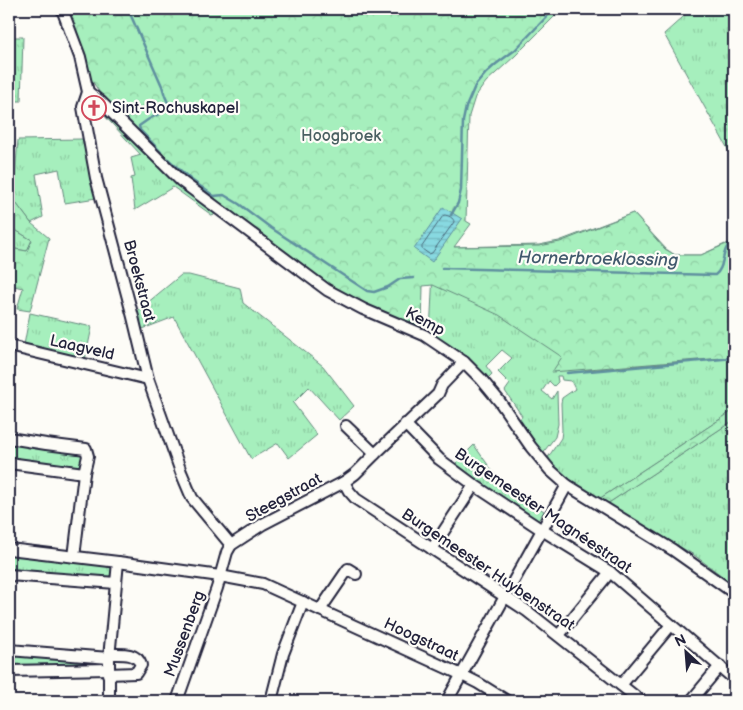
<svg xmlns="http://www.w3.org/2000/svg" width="743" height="710" font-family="'Balsamiq Sans',sans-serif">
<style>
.grass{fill:url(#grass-tufts);stroke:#64887c}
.forest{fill:url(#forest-crowns);stroke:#64887c}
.water{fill:url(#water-rules);stroke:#5f909f}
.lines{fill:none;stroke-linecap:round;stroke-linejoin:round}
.shore{stroke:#4b6b7d;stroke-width:1}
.stream{stroke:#5f909f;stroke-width:2.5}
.street-casing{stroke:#22223b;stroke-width:14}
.street{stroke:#fdfcf7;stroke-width:10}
.labels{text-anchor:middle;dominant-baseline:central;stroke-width:4.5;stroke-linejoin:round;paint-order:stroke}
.poi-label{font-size:16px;fill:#22223b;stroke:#fdfcf7;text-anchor:start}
.park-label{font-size:16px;fill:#4a6062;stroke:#fdfcf7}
.street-label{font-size:16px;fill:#22223b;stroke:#fdfcf7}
.water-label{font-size:18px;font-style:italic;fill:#41596d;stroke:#fdfcf7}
</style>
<defs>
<pattern id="grass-tufts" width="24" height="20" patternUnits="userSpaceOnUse" patternTransform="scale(1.25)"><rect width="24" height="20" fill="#a6efbd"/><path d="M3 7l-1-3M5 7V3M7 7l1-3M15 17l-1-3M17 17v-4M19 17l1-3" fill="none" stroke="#8fcda3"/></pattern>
<pattern id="forest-crowns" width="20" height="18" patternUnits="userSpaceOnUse" patternTransform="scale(1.25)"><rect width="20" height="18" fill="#a6efbd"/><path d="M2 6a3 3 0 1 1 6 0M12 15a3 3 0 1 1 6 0" fill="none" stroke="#8fcda3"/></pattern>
<pattern id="water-rules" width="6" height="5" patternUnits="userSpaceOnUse" patternTransform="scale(1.25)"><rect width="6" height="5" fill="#88d9e1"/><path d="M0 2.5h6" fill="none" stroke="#75bac2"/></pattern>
</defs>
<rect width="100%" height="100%" fill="#fdfcf7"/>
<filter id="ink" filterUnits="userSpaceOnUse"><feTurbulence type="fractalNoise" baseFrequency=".02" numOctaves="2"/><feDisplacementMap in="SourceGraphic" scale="10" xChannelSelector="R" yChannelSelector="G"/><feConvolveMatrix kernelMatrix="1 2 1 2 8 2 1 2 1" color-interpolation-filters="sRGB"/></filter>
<g filter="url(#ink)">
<g class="grass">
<polygon points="692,9 726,9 734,22 734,160 664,34"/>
<polygon points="9,37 23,37 21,101 9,101"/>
<polygon points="96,101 216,212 213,216 173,187 135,210 131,178 135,177 131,158 141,155 101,112 94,112 89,115 88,106 90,103"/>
<polygon points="83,139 96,198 65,203 59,169 36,174 43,217 31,223 13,199 18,140"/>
<path d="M633 213 666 249 675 255H701L725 244 721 271 585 370 734 357V410L599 499 566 477 546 459 549 456 561 438 562 431 561 403 562 398 575 389 571 381 562 380 561 376H557L558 382 554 386 549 381 542 391 552 399 557 391 558 424 555 437 542 454 519 421 522 416 505 391 510 384 498 372 512 358 502 350 486 366 492 374 487 379C470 361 452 347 430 334L433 271 454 247 539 245 559 241Z"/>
<polygon points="9,228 12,228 32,240 27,251 9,248"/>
<polygon points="181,275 189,275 240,288 243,303 323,366 354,406 339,420 309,387 293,403 317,435 289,458 278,443 251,459 174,317 140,330 135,313"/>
<polygon points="30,313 92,327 85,360 24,345"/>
<polygon points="734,420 734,585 694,555 607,504"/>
<polygon points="9,441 85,454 82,466 79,467 9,460"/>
<polygon points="474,445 500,482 544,511 538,521 536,522 454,465"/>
<path d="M9 552 108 565 112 568 113 573C109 578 105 577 99 577L9 569Z"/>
<polygon points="9,653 105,659 104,663 98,667 9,667"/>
</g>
<g class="forest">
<polygon points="66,9 562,9 515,56 486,82 475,97 469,116 466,221 471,224 454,247 539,246 560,242 633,213 665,249 675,255 701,255 731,242 734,243 734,357 552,372 562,357 499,315 433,285 423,286 422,328 374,308 343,293 304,267 186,179 135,130 100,93 91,79 84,56"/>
<polygon points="9,199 13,199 31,223 49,238 30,311 17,309 23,288 9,285 9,248 27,251 32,240 12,228 9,228"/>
<polygon points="734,410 734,420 607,504 599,499"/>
</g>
<polygon class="water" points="443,207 462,219 432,262 414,249"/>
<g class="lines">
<path class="shore" d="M444 215C448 215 454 218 454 222L432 253 429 254 422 249V247Z"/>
<g class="stream">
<polyline points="128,9 162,86 165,96 169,105 167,110 149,119 139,126 140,130 161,152"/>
<polyline points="168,159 190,179 214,196 224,195 239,204 271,228 367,291 374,292 388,287 400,279 414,278"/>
<polyline points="451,215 458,203 461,190 463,121 466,107 475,86 486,73 496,64 515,50 554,9"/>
<path d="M442 268 715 275C725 268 721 253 729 244H734"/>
<polyline points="567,373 734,358"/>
</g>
<defs>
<g id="street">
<polyline points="62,9 80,57 88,92 83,107 96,178 133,317 148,379 181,472 192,498 231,545"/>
<polyline points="88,92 100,101 181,181 327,290 363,309 424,335 464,362 481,379 500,402 531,447 550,470 567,485 673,550 734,593"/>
<polyline points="9,346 148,379"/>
<polyline points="405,424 439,459 474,485 542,530 610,572 734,679"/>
<polyline points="346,426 375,454"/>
<polyline points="9,438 46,444 86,449 88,456 84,473 74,557"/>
<polyline points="9,463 84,473"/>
<polyline points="344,482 349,491 356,499 527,611 641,701"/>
<polyline points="9,549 118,562 116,583 9,575"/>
<polyline points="432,549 474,485"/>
<polyline points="118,562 220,576 263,584 462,675 478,683 507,701"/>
<polyline points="320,610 348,569 356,574"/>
<polyline points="559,635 610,572"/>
<polyline points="9,650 109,658"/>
<polyline points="9,671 109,669"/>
<path d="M108 674 136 673 141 665C137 652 121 654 110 654"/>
<polyline points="621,685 671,625"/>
<polyline points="109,701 109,658 116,583"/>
<polyline points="177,701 217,588 227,552 231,545 263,524 344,482 355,474 375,454 438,394 442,385 464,362"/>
<polyline points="271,701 283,654 303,602"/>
<polyline points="447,701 567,485"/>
<polyline points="691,701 720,666"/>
</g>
</defs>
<use href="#street" class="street-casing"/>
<use href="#street" class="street"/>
</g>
</g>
<defs>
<symbol id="church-ring" viewBox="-11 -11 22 22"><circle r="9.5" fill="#fdfcf7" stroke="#d1495b" stroke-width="1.5"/><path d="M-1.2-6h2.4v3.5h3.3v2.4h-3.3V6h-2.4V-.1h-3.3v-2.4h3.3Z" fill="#d1495b"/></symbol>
</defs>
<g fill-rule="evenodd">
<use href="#church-ring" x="80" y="94" width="28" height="28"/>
</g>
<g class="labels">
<g class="poi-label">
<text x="112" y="108">Sint-Rochuskapel</text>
</g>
<g class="park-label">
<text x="341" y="136">Hoogbroek</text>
</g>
<g class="street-label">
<text transform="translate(139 281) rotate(75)">Broekstraat</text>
<text transform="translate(425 322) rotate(28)">Kemp</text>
<text transform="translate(82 348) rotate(13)">Laagveld</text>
<text transform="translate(284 498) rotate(-29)">Steegstraat</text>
<text transform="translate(543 511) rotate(34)">Burgemeester Magnéestraat</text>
<text transform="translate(488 570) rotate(34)">Burgemeester Huybenstraat</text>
<text transform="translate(185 634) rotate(-70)">Mussenberg</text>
<text transform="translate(421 640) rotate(25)">Hoogstraat</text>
</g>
<g class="water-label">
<text transform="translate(598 259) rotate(1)">Hornerbroeklossing</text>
</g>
</g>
<rect width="743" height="710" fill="none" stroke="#fdfcf7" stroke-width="30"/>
<rect x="15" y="15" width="713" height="680" fill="none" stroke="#22223b" stroke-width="2" filter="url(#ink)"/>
<g transform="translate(686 652) rotate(334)" stroke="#fdfcf7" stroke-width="4" paint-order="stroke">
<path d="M0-4L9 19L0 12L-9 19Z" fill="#22223b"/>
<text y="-8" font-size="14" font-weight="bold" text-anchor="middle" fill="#22223b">N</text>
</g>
</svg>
